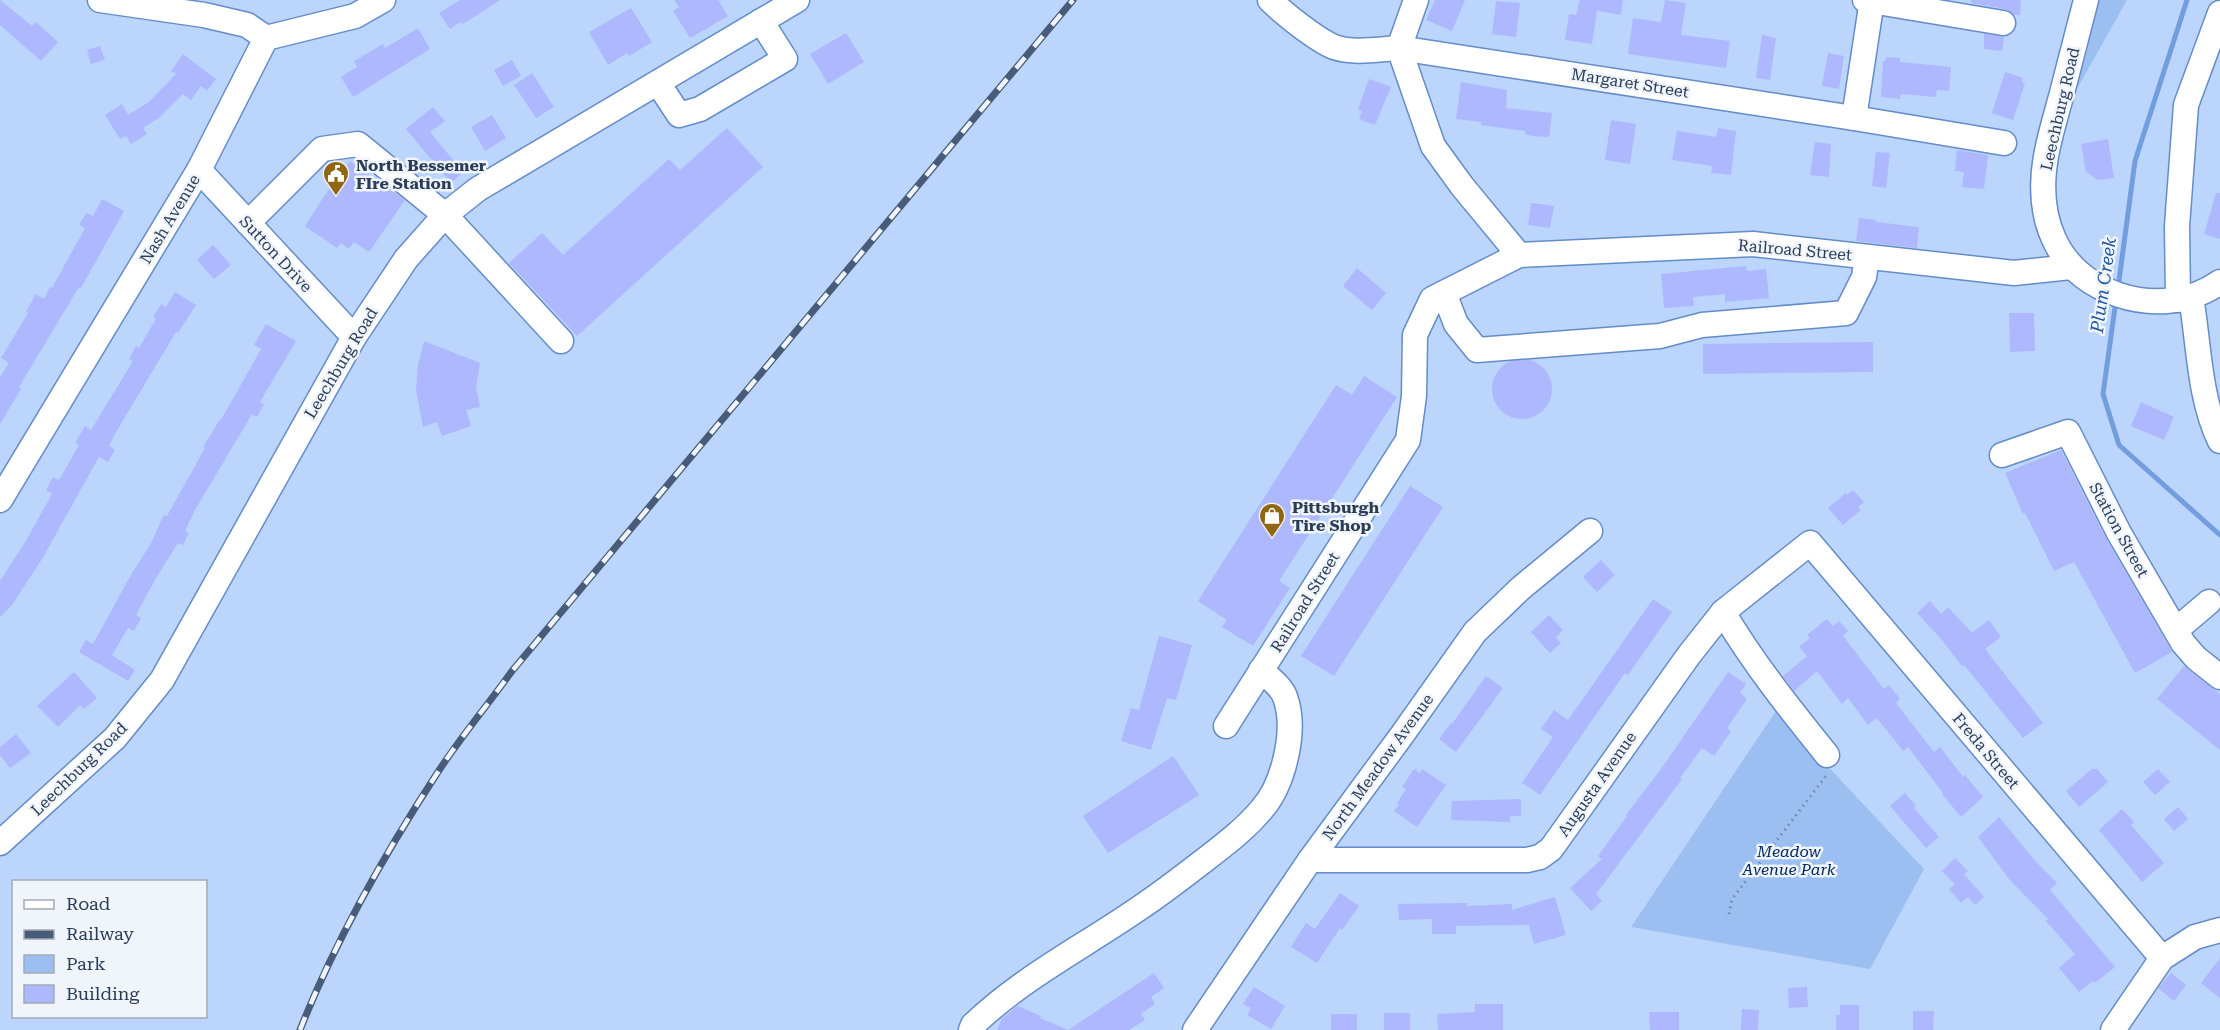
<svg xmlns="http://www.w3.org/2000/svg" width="2220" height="1030" font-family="'Roboto Serif',serif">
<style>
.green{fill:#9cbff2}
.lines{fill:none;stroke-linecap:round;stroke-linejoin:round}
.stream{stroke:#729edf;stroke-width:5}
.building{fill:#aeb8ff}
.minor-casing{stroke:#648cc8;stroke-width:27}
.path{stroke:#7389aa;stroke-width:3;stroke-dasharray:1.5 4.5;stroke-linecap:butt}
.minor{stroke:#fff;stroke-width:24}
.rail-casing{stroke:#485c79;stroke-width:7}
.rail{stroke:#f0f4fb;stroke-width:4.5;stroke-dasharray:14;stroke-linecap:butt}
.labels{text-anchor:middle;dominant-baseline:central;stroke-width:5;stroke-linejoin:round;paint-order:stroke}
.street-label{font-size:16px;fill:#2a3c56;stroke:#f0f4fb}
.poi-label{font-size:16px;font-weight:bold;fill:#2a3c56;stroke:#f0f4fb;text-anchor:start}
.park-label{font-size:16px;font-style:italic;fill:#002861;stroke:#f0f4fb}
.water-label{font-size:18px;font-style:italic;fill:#1f55a2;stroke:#f0f4fb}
</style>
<rect width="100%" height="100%" fill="#bbd5fc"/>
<g class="green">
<polygon points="2083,0 2127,0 2052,133"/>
<polygon points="1776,711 1924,869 1870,969 1631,927"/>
</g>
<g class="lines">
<g class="stream">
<polyline points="2118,288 2135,161 2187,0"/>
<polyline points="2116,300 2103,394 2119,445 2220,535"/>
</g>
</g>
<g class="building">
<polygon points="0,0 32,26 36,22 58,42 41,61 0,25"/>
<polygon points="460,0 500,0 463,24 461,22 450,29 439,13"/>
<polygon points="674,0 718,0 728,16 690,38 673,11 679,7"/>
<polygon points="1435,0 1465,0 1452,31 1426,20"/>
<polygon points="1580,0 1623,0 1621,15 1597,11 1592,44 1565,40 1569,14 1576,15"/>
<polygon points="1665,0 1686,3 1681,35 1730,41 1726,68 1628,54 1633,18 1661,22"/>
<polygon points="1971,0 2021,0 2020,15 2014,15 2005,9 1971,3"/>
<polygon points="1496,1 1520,3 1516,37 1492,34"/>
<polygon points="631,8 652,42 629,56 627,53 608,65 589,32"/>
<polygon points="418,28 430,49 353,97 341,77 357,67 354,61 383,44 385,48"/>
<polygon points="846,33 864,62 828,84 810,54"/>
<polygon points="1984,34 2004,37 2002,51 1984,49"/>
<polygon points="1762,35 1776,38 1770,80 1756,78"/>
<polygon points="100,46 105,60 91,64 87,50"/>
<polygon points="1828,53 1844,56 1839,89 1822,86"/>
<polygon points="183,54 216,79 207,91 201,86 191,100 183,94 160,117 143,128 147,134 131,144 126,136 120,139 105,115 122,104 128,115 149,102 176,74 171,71"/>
<polygon points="1886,57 1900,58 1900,62 1951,67 1949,91 1937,90 1936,97 1901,94 1900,99 1881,97 1883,61 1886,61"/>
<polygon points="512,60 521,76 503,86 494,70"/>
<polygon points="2005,72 2023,78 2022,83 2025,83 2013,120 1992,113"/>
<polygon points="532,73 554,107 536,118 514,85"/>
<polygon points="1369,79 1391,87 1375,125 1359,119 1362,111 1358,109"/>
<polygon points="1461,82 1507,90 1506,108 1552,113 1549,137 1532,136 1525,134 1525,131 1481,125 1481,122 1456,119"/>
<polygon points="433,107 445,121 430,132 463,172 451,183 406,129"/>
<polygon points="492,115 506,138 485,151 471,127"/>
<polygon points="1611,120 1636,124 1630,164 1605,160"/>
<polygon points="727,128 763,167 577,336 509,263 542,233 563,255 669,159 680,170"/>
<polygon points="1718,128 1736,131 1731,175 1711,173 1712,166 1672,160 1677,131 1716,137"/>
<polygon points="2108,139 2114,178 2098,180 2086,172 2081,144"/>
<polygon points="1815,142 1831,144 1829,177 1810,175"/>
<polygon points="1957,150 1988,155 1984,189 1962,187 1964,172 1955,171"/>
<polygon points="1876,152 1890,153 1886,188 1872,186"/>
<polygon points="350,161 405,200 369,252 354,242 349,249 341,243 337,248 305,226 323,198"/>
<polygon points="2216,193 2220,193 2220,239 2204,234"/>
<polygon points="102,199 124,211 81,288 79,287 19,387 21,389 0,424 0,377 9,363 1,358 28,313 26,311 36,294 44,299 50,287 52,288 85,228 79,225 86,213 93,216"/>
<polygon points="1531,203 1554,206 1550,228 1528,225"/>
<polygon points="1859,218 1876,220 1876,222 1919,227 1917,248 1856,241"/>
<polygon points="213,245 231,265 214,279 197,260"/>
<polygon points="1746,266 1747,271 1766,269 1769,298 1725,302 1725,294 1693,297 1694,306 1664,308 1661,274"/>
<polygon points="1357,268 1386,293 1372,310 1343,286"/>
<polygon points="175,292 196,305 178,333 176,332 116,432 109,446 115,450 108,462 99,457 42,559 12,605 0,617 0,581 27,539 52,494 46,490 53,477 59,480 79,445 75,443 85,426 91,430 133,361 129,359 136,346 139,348 156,319 153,317 161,304 166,307"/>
<polygon points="2009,313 2034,313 2035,351 2010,352"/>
<polygon points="266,324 296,341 260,402 264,404 257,417 252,414 195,510 185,531 189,533 183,545 178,543 156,578 136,615 141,618 134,631 128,628 112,655 135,670 128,681 79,652 86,640 93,644 132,573 150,545 164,515 167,516 205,448 203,447 220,419 221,420 261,349 254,345"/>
<polygon points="424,341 480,363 476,388 480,407 466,410 471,426 442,436 437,422 423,427 416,390 418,365"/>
<polygon points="1873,342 1873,372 1703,374 1703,344"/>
<circle cx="1522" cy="389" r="30"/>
<polygon points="1364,376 1397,397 1279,581 1290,588 1253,646 1222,627 1227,620 1198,601 1336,385 1352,395"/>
<polygon points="2141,402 2174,417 2164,440 2131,426"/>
<polygon points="2061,450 2107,540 2172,652 2135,673 2074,562 2054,571 2025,513 2023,514 2005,473"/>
<polygon points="1410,486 1443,507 1334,676 1301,656"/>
<polygon points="1853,490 1864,502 1858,507 1861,510 1843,525 1828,508 1846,493 1847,495"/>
<polygon points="1601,560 1615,575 1597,592 1583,577"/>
<polygon points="1653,599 1672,612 1628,675 1625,673 1540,795 1522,783 1553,737 1541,729 1554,710 1568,720"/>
<polygon points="1930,601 1941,614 1948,607 1972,633 1989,620 2001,637 1985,649 2043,723 2023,738 1964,665 1962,666 1941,639 1917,613"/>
<polygon points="1549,615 1563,630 1556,638 1561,643 1550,653 1531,632"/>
<polygon points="1827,619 1833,626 1839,621 1848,631 1843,636 1884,689 1889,685 1900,699 1896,703 1934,752 1940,747 1963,777 1965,775 1983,797 1961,817 1942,794 1943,793 1908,747 1903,751 1877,718 1868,725 1848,698 1842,704 1817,671 1794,691 1783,676 1807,656 1799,647 1810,638 1807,635"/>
<polygon points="1159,636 1192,645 1176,700 1167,698 1151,750 1121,741 1131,708 1139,710"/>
<polygon points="2184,666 2220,694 2220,750 2157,699"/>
<polygon points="74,672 97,698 84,709 80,705 58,727 37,706"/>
<polygon points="1728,672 1746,684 1740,693 1747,699 1727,728 1731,731 1714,756 1702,748 1680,778 1682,779 1596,894 1602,901 1591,911 1570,888 1602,859 1598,856 1627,816 1626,815 1661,769"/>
<polygon points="1486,676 1503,688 1456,752 1439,739 1451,723 1452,724"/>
<polygon points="16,734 31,753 10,768 0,755 0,747"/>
<polygon points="1173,756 1199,795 1108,853 1083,816"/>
<polygon points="1414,769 1420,773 1422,769 1446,785 1417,827 1394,811 1399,804 1397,803 1406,789 1402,787"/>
<polygon points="2092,769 2097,769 2108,782 2079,807 2066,791"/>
<polygon points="2158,769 2170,782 2155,795 2143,782"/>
<polygon points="1905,793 1916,806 1914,808 1939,837 1926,848 1890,806"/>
<polygon points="1521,799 1521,816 1510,816 1510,822 1451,820 1452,801"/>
<polygon points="2178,807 2188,819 2174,831 2164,819"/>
<polygon points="2122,809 2134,822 2131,825 2164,863 2142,882 2099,830"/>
<polygon points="1999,817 2038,864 2057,883 2050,890 2115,967 2095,983 2093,981 2079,992 2059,968 2075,954 2046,921 2048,919 2009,879 1978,837"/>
<polygon points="1955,858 1968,871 1964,874 1984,897 1975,905 1968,897 1961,903 1949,889 1955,884 1942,871"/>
<polygon points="1340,893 1359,906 1342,930 1340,928 1317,963 1291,947 1306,923 1315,929"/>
<polygon points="1555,897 1566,935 1534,944 1529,925 1456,926 1456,934 1432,934 1432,919 1399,920 1398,904 1467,903 1467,906 1512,904 1512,910"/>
<polygon points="2220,958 2220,998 2201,983"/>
<polygon points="1154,973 1164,988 1151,997 1155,1004 1141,1014 1145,1020 1129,1030 1068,1030"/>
<polygon points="2171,973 2186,985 2174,1001 2158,988"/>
<polygon points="1254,987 1285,1006 1271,1029 1247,1015 1251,1008 1243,1004"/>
<polygon points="1807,987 1808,1007 1789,1008 1788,988"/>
<polygon points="1475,1004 1503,1004 1503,1030 1438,1030 1437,1014 1475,1012"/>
<polygon points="1840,1005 1859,1005 1859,1030 1836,1030 1836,1015 1840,1015"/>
<polygon points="1018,1006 1041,1016 1040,1018 1068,1030 997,1030 1002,1018"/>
<polygon points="1742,1009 1759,1010 1758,1030 1741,1030"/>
<polygon points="1913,1011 1934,1011 1933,1030 1913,1030"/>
<polygon points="1649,1012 1679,1012 1679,1030 1650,1030"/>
<rect x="1384" y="1013" width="26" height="17"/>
<rect x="1331" y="1014" width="26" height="16"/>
</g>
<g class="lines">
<defs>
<g id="minor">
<polyline points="100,0 204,15 247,25 266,38"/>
<path d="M1270 0C1284 14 1317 40 1334 47 1354 54 1379 49 1399 48L1854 118 2004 143"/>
<polyline points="1416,0 1399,48 1433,146 1462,186 1519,255 1753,244 2014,273 2071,267"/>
<polyline points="1865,0 2003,23"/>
<path d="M2086 0C2078 31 2070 62 2062 93 2057 112 2051 131 2047 151 2034 215 2054 273 2119 295 2152 306 2191 303 2220 282"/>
<polyline points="658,83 679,115 700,109 785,59 761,21"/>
<polyline points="1854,118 1872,0"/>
<polyline points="199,170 354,337"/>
<polyline points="248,223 322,149 358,144 445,215 561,341"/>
<polyline points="1444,293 1456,324 1477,350 1660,336 1702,325 1846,313 1864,277 1867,257"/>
<path d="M2191 297C2199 344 2199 398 2220 441"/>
<polyline points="2178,300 2177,226 2186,105 2220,13"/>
<polyline points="2002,455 2068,432 2119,533 2183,643 2196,658 2220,677"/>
<polyline points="0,500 199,170 266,38 355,16 383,0"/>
<path d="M1723 612C1753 663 1790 709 1827 755"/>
<polyline points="2176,630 2209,602"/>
<polyline points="1226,726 1408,440 1414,396 1415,335 1432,299 1519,255"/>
<polyline points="0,843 115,738 162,680 354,337 406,259 445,215 478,189 797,0"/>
<polyline points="1310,860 1527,860 1540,857 1551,849 1689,655 1723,612 1810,543 2162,958"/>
<path d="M971 1030 973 1025C1023 977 1085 946 1141 907 1159 895 1176 882 1193 869 1216 851 1243 832 1262 809 1284 784 1297 729 1285 697 1282 687 1269 678 1261 670"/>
<polyline points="1195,1030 1310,860 1402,735 1475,632 1521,588 1590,531"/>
<polyline points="2113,1030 2162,958 2195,937 2220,930"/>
</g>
</defs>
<use href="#minor" class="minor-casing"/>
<polyline class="path" points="1729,914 1732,899 1826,776"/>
<use href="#minor" class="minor"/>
<defs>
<path id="rail" d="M300 1030C335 941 384 855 436 775 459 739 487 706 512 671L1073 0"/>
</defs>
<use href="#rail" class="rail-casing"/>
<use href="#rail" class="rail"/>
</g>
<defs>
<symbol id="civic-pin" viewBox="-11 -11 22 30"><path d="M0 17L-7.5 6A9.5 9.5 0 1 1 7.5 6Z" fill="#926610" stroke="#f0f4fb"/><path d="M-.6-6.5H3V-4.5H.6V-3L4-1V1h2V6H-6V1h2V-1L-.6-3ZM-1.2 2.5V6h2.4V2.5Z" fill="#fff"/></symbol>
<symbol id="shop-pin" viewBox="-11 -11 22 30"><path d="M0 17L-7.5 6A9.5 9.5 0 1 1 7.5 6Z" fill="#926610" stroke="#f0f4fb"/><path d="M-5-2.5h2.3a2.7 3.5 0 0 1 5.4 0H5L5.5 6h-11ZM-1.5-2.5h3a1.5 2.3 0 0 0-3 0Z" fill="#fff"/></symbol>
</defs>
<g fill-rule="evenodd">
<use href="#civic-pin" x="321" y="159" width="30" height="40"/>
<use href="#shop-pin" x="1257" y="501" width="30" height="40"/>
</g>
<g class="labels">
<g class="street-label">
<text transform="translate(1630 83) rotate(9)">Margaret Street</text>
<text transform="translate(2060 109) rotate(-77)">Leechburg Road</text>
<text transform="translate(170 219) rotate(-59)">Nash Avenue</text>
<text transform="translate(1795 250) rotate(5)">Railroad Street</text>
<text transform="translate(276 254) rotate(47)">Sutton Drive</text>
<text transform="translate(341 363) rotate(-59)">Leechburg Road</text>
<text transform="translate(2119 530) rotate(61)">Station Street</text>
<text transform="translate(1305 602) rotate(-58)">Railroad Street</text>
<text transform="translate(1986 751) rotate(50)">Freda Street</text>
<text transform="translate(1378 767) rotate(-54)">North Meadow Avenue</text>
<text transform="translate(79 769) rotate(-44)">Leechburg Road</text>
<text transform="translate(1597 784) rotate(-55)">Augusta Avenue</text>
</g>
<g class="poi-label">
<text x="356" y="165">North Bessemer<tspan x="356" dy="18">FIre Station</tspan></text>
<text x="1292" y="507">Pittsburgh<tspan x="1292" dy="18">Tire Shop</tspan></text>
</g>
<g class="park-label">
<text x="1789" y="851">Meadow<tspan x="1789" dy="18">Avenue Park</tspan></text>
</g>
<g class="water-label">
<text transform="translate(2103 285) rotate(-82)">Plum Creek</text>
</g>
</g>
<rect x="12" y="880" width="195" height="138" fill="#f0f4fb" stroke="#a1aab9" stroke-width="1.5"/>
<rect x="24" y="900" width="30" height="9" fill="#ffffff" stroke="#a1aab9" stroke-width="1.5"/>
<text x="66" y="910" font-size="18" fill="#2a3c56">Road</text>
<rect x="24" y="930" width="30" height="9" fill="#485c79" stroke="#a1aab9" stroke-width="1.5"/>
<text x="66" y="940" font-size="18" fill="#2a3c56">Railway</text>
<rect x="24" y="955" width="30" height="18" fill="#9cbff2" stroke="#a1aab9" stroke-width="1.5"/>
<text x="66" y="970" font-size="18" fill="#2a3c56">Park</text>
<rect x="24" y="985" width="30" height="18" fill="#aeb8ff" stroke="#a1aab9" stroke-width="1.5"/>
<text x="66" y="1000" font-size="18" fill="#2a3c56">Building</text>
</svg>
